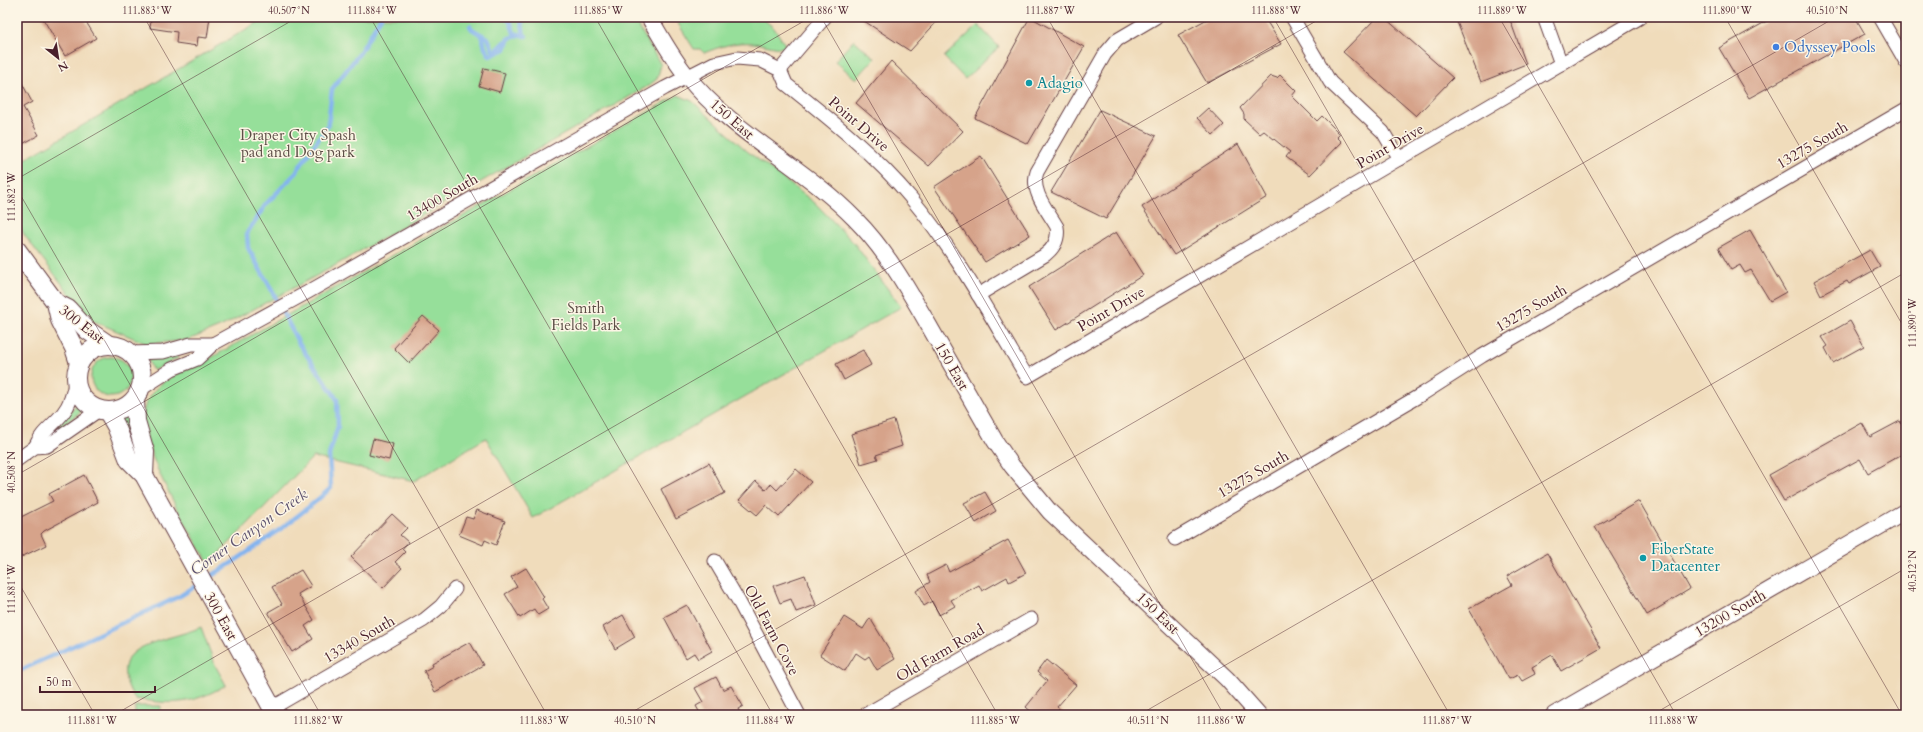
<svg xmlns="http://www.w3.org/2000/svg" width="1923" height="732" font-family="Cardo,serif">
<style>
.green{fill:#96df9a;stroke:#707f62}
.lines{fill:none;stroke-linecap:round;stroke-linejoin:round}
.stream{stroke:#83b4ef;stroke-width:4.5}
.building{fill:#d6a38a}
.minor-casing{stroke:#633b41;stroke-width:15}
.tertiary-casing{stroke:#633b41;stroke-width:18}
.secondary-casing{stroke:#633b41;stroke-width:20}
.minor{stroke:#fff;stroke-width:13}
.tertiary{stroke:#fff;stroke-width:16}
.secondary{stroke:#fff;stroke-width:18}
.ticks{fill:none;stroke:#4a1f2b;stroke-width:1;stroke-opacity:0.45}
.shop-dot{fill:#3f7fe0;stroke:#fcf5e5;stroke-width:1.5}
.culture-dot{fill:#0f9aa8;stroke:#fcf5e5;stroke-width:1.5}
.labels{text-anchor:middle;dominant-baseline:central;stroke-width:3;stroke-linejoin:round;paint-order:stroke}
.shop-label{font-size:15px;fill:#366cbe;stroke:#fcf5e5;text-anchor:start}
.culture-label{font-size:15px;fill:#0d838f;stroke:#fcf5e5;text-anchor:start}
.street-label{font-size:15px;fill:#4a1f2b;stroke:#fcf5e5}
.park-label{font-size:15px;fill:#5d4f47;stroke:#fcf5e5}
.water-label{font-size:16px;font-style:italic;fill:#5e5370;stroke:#fcf5e5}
.neatline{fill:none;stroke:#4a1f2b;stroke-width:1.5}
.ticks-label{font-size:10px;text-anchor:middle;fill:#4a1f2b}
</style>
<rect width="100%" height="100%" fill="#fcf5e5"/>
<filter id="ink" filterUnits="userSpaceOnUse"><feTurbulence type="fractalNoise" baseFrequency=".025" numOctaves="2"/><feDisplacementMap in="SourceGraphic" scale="8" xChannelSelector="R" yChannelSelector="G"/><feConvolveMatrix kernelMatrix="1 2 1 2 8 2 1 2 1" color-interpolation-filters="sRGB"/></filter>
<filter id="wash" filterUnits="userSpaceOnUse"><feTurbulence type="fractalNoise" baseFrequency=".012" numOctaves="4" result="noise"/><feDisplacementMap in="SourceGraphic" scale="16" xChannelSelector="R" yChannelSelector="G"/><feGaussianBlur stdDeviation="0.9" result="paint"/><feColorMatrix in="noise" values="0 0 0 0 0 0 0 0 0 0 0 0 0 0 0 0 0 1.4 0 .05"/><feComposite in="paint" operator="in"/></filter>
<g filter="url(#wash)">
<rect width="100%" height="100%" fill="#f0dcbb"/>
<g class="green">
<polygon points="267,17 633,17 661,65 657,79 648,86 329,269 222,326 188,340 147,344 89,319 25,236 17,222 17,164"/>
<path d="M674 17H761L774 28 786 46 784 48C773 48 764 44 753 43 736 41 719 47 704 53L700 49H694Z"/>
<polygon points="978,25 999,47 965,79 944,57"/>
<polygon points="854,40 875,58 856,79 835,61"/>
<path d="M678 95 692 101 747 151 815 203 854 243 901 307 533 518 486 438 414 481 313 457 209 564C192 534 131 438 145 406 155 381 176 374 198 365Z"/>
<polygon points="175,355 178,358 155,370 152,369 148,360"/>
<circle cx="111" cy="377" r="20"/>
<polygon points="77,404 83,410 58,429 58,425"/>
<polygon points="128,415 136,443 131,445 120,419"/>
<path d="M201 627 215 665 226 685C191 705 174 705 135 699 99 642 166 643 201 627Z"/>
<polygon points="135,706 161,706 160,715 135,715"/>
</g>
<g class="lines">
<g class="stream">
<polyline points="505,17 510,21"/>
<polyline points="511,17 510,21 514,33 526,36"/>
<polyline points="518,17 522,23 524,36"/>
<polyline points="470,26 472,29 482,35 485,48 490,56 505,49 509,38 518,36"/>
<polyline points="482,35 488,38 494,53"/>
<polyline points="496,51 508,39"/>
<path d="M205 580C250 552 292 523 331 488L329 455 338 426 337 399 299 344 269 285 248 248 247 233 266 204 294 175 328 125 332 89 359 54 381 17"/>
<polyline points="17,672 180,596 199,584"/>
</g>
</g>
<g id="blocks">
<g class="building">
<polygon points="42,17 83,17 96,38 65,56"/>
<polygon points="151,17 210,17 207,38 198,37 197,46 176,43 177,32 150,28"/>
<polygon points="858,17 941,17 910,51"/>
<polygon points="1030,17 1084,47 1028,144 975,118"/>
<polygon points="1211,17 1264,17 1281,44 1207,83 1178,35"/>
<polygon points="1377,17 1384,17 1453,78 1416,116 1343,52"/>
<polygon points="1455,17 1509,17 1526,64 1481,82"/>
<polygon points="1774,17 1855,17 1865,34 1749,98 1719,48"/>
<polygon points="891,61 963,131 929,166 856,103"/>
<polygon points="484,68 505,73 500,92 479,86"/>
<polygon points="17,74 32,102 23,107 39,135 17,147"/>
<polygon points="1280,75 1296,91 1292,96 1317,121 1322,116 1340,134 1337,137 1342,142 1310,175 1286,157 1290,152 1264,131 1260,134 1244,119 1244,114 1240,108 1271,76 1277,78"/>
<polygon points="1208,108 1224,125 1213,135 1197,118"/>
<polygon points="1100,110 1156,136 1106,219 1051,192"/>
<polygon points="1238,144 1267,197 1174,255 1142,207"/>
<polygon points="981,156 1030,235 985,262 934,187"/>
<polygon points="1750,230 1786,292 1770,301 1751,270 1745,273 1740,265 1731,270 1718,248"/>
<polygon points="1116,232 1143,275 1056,330 1029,287"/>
<polygon points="1870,250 1880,267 1849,284 1847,281 1821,295 1814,281"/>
<polygon points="423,316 439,330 409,363 394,348"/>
<polygon points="1850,321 1864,346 1833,363 1825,348 1828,346 1822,337"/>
<polygon points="863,350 871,365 844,380 836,364"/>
<polygon points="894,420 902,446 876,455 878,459 861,464 851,434"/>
<polygon points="1900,421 1906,432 1906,452 1868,473 1860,459 1784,501 1769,475 1862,423 1870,437"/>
<polygon points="373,439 393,444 389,460 369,455"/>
<polygon points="709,463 725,493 676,519 661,489"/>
<polygon points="796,469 811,482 779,517 766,505 757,515 739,500 756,481 766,490 771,484 777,490"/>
<polygon points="84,475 98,502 44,531 41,534 46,545 17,559 17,519 53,501 49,494"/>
<polygon points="985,492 996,511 976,523 964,503"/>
<polygon points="1639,501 1690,589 1647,615 1595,527"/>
<polygon points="477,510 505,521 496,545 485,540 483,545 459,535 466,517 473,519"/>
<polygon points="392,514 407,528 400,535 408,542 402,549 405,552 395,562 402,568 383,588 351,557"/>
<polygon points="1008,540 1026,573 1009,582 1007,577 982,591 979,585 951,600 955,606 939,615 932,601 924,606 916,591 930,582 927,575 946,565 949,572"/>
<polygon points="1547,553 1601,648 1561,671 1552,655 1532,667 1535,674 1522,681 1518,675 1509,679 1469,609 1512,585 1507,576"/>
<polygon points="526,568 544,597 542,599 548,609 538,615 534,609 520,618 505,594 517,587 511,577"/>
<polygon points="301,570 311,586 298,594 314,620 305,626 313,639 292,652 268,612 282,604 272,587"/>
<polygon points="805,575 816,605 796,612 791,599 780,603 773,586"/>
<polygon points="687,605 712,651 698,659 694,653 686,658 664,617"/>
<polygon points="623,615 635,637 615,649 603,627"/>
<polygon points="844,617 863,629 870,618 895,659 877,670 869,656 865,659 856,653 845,671 820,655"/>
<polygon points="470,642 483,665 435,692 424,671 433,666 432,663"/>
<polygon points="1046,660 1076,685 1057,707 1066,715 1035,715 1026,707 1047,681 1037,672"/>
<polygon points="716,677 723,690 731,686 743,706 738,709 741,715 701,715 696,706 703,702 695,688"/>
</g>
</g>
</g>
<g filter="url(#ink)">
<use href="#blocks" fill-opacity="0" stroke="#633b41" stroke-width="1"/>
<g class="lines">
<defs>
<g id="minor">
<polyline points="1292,17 1330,82 1383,132 1399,159"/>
<polyline points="1544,17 1561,64"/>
<polyline points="1880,17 1906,62"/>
<polyline points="780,70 825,17"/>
<path d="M978 295 1045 255C1054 248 1059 239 1057 227 1048 211 1030 191 1037 172L1105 54 1117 40 1156 17"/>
<polyline points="131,353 163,352 191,344 213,344"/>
<path d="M141 389 172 369 197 359 213 344 308 292 665 88 714 63 737 58 760 60 780 70 786 84C830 119 875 155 911 198 957 253 990 316 1027 377L1639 18"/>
<path d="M35 447C42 431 53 426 63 413 71 403 73 392 76 380"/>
<polyline points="17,460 35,447 47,446 99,410"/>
<polyline points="1175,539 1424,393 1482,356 1906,109"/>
<polyline points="715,561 738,600 799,715"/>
<polyline points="272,708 424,620 441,606 455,589"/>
<polyline points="865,715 1031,619"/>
</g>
<g id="tertiary">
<path d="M649 17C661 37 672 58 687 76 733 134 804 166 855 219 887 251 909 291 932 331 953 368 974 404 995 441L1012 466 1050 512 1227 679 1259 715"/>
<polyline points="1554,715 1906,511"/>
</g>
<g id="secondary">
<polyline points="17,250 56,303 60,320 74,348 79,363"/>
<polyline points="56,303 68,309 87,330 109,345"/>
<circle cx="109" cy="378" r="33"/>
<polyline points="135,400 136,421 145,452 144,475"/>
<polyline points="108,412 116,426 129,460 144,475 276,715"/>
</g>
</defs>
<use href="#minor" class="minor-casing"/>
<use href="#tertiary" class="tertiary-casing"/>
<use href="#secondary" class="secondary-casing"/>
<use href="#minor" class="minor"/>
<use href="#tertiary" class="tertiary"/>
<use href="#secondary" class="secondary"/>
</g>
</g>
<path class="ticks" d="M144 17 547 715M370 17 773 715M595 17 998 715M821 17 1224 715M1047 17 1450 715M1273 17 1676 715M1499 17 1902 715M1725 17 1906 331M17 179 298 17M17 189 321 715M17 475 811 17M17 580 95 715M114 715 1323 17M627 715 1836 17M1139 715 1906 272M1652 715 1906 568"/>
<circle class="shop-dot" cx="1776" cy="47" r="4"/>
<g class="culture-dot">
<circle cx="1029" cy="83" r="4"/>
<circle cx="1643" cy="558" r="4"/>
</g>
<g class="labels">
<g class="shop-label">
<text x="1784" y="47">Odyssey Pools</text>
</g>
<g class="culture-label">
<text x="1037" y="83">Adagio</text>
<text x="1651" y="549">FiberState<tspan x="1651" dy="17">Datacenter</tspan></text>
</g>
<g class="street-label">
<text transform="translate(732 119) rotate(41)">150 East</text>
<text transform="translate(859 124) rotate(41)">Point Drive</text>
<text transform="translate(1812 145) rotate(-30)">13275 South</text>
<text transform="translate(1390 146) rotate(-30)">Point Drive</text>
<text transform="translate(442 197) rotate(-30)">13400 South</text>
<text transform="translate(1531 308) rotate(-30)">13275 South</text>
<text transform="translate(1111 309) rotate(-30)">Point Drive</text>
<text transform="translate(82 324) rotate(38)">300 East</text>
<text transform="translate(952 366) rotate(60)">150 East</text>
<text transform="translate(1253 474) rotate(-30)">13275 South</text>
<text transform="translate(1158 613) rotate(44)">150 East</text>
<text transform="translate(1730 613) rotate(-30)">13200 South</text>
<text transform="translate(221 616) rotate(61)">300 East</text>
<text transform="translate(772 630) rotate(62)">Old Farm Cove</text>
<text transform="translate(359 639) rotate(-30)">13340 South</text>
<text transform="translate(940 653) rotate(-30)">Old Farm Road</text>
</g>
<g class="park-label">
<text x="298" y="135">Draper City Spash<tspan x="298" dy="17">pad and Dog park</tspan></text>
<text x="586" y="308">Smith<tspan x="586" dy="17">Fields Park</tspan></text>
</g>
<g class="water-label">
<text transform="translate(249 532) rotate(-35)">Corner Canyon Creek</text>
</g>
</g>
<rect width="1923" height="732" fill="none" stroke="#fcf5e5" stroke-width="44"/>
<g transform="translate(58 58) rotate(150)" stroke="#fcf5e5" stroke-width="3" paint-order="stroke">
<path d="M0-3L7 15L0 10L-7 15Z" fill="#4a1f2b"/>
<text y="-6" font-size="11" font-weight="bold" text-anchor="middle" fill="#4a1f2b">N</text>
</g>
<path d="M40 686v6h115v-6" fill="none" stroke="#4a1f2b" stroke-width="2"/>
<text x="46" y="686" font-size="12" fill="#4a1f2b" stroke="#fcf5e5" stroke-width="3" paint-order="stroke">50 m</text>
<rect x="22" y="22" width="1879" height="688" class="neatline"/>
<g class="ticks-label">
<text x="147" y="14">111.883°W</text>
<text x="289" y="14">40.507°N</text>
<text x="372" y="14">111.884°W</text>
<text x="598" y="14">111.885°W</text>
<text x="824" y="14">111.886°W</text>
<text x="1050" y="14">111.887°W</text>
<text x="1276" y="14">111.888°W</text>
<text x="1502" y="14">111.889°W</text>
<text x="1727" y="14">111.890°W</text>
<text x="1827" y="14">40.510°N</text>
<text transform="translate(11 197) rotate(-90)" y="4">111.882°W</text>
<text transform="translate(1912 323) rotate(-90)" y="4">111.890°W</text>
<text transform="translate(11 472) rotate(-90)" y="4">40.508°N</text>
<text transform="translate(1912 571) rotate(-90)" y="4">40.512°N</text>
<text transform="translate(11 589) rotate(-90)" y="4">111.881°W</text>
<text x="92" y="724">111.881°W</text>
<text x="318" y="724">111.882°W</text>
<text x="544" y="724">111.883°W</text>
<text x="635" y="724">40.510°N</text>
<text x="770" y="724">111.884°W</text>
<text x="995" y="724">111.885°W</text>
<text x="1148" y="724">40.511°N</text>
<text x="1221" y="724">111.886°W</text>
<text x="1447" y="724">111.887°W</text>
<text x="1673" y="724">111.888°W</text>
</g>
</svg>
